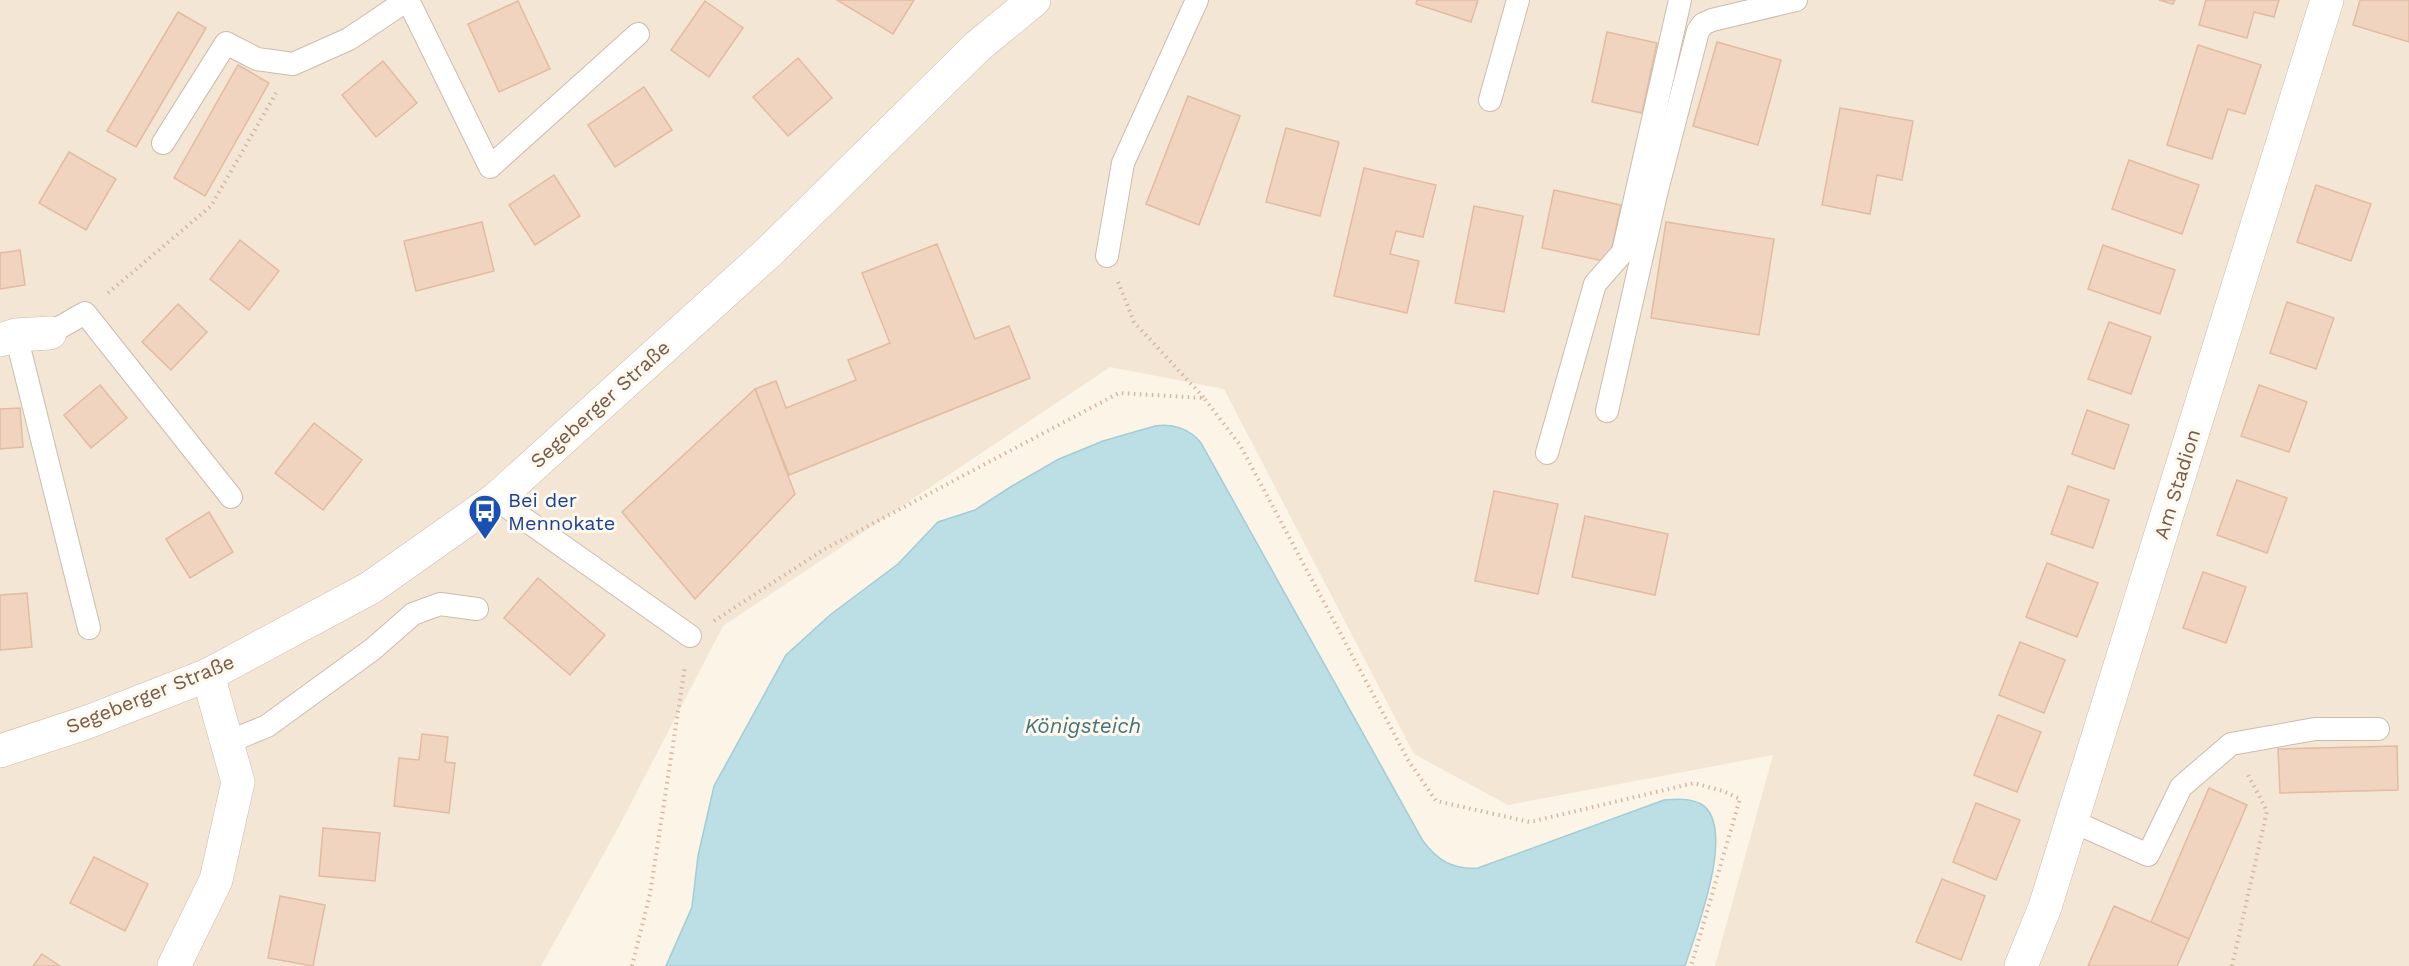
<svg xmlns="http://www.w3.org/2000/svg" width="2409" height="966" font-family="'Work Sans',sans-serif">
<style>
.residential{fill:#f3e6d5}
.water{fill:#bcdee5;stroke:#a2cdd6;stroke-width:1.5}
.building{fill:#f0d4bf;stroke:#e2bba0;stroke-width:1.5}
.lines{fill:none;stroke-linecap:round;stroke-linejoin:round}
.service-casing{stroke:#cdbcad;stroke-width:24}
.minor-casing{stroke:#cdbcad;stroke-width:34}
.secondary-casing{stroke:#d0bcab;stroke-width:34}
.path{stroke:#d5b7a2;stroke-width:4;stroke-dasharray:1.5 4.5;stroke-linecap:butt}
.service{stroke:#fff;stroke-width:22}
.minor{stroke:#fff;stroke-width:33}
.secondary{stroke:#fff;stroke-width:33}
.labels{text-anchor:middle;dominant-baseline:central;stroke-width:6;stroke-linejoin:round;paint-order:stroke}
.street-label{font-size:20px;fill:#755b4c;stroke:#fef8ed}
.transit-label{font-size:20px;fill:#164399;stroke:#fef8ed;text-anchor:start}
.water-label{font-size:21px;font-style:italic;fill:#437580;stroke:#fef8ed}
</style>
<rect width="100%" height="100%" fill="#fcf4e7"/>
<polygon class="residential" points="0,0 2409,0 2409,966 1715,966 1773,755 1508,805 1414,754 1224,389 1110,367 723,626 617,830 541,966 0,966"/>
<path class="water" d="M1155 426C1173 423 1190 429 1201 443L1423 841C1437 860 1453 870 1478 868L1664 800C1676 799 1690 798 1701 804 1738 826 1695 934 1685 966H666L692 907 698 856 714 786 786 655 830 615 898 564 938 522 975 510 1012 486 1059 459 1103 441Z"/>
<g class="building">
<polygon points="837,0 914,0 893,34"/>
<polygon points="1417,0 1478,0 1471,22 1416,4"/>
<polygon points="2159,0 2175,0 2173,4"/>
<polygon points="2206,0 2279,0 2274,17 2254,12 2247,38 2199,25"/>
<polygon points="2360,0 2409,0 2409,42 2353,25"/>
<polygon points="518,1 550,69 499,92 468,24"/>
<polygon points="705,1 743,28 709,77 671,50"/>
<polygon points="178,12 206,28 136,147 107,131"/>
<polygon points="1607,32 1657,43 1642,113 1592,102"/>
<polygon points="1717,42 1781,60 1758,145 1693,126"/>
<polygon points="2198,45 2261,65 2245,114 2228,109 2212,159 2167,145"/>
<polygon points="798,58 832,98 788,136 753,97"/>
<polygon points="383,61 417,103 376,137 342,95"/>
<polygon points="238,65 269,83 205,196 174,178"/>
<polygon points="644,87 672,130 615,167 588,125"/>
<polygon points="1188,96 1240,116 1199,225 1146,204"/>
<polygon points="1840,108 1913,121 1902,180 1877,175 1870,214 1822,205"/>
<polygon points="1286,128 1339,142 1320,216 1266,202"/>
<polygon points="69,152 116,179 86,230 39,203"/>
<polygon points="2129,160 2199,185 2182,234 2112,209"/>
<polygon points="1364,168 1436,185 1423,237 1396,231 1390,254 1419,261 1407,313 1334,296"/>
<polygon points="554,175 580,216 535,245 509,205"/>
<polygon points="2316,185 2371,204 2351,261 2297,242"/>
<polygon points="1554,190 1621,205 1609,262 1542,248"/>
<polygon points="1474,206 1523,216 1504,312 1455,303"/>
<polygon points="482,222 494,271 416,291 404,241"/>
<polygon points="1666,222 1774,239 1759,335 1651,318"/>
<polygon points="240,240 279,271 249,310 210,279"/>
<polygon points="937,244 975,339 1009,326 1030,378 789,475 755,389 776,381 786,408 856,380 848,360 890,343 862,273"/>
<polygon points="2103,245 2175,270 2160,314 2088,289"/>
<polygon points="20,250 25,285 0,289 0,253"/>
<polygon points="2287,302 2334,318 2316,369 2270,353"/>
<polygon points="178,304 207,332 171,370 142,342"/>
<polygon points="2109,322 2151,337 2131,394 2088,379"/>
<polygon points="100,385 127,418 91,448 64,415"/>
<polygon points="2259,385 2307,402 2289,452 2241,436"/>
<polygon points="755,389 795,494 695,599 622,512"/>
<polygon points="20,408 23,447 0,449 0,409"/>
<polygon points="2087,410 2129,425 2114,469 2072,454"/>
<polygon points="314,423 362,460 323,510 275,473"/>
<polygon points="2237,480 2287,498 2267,553 2217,535"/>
<polygon points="2068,486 2109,500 2093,548 2051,534"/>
<polygon points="1494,491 1558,504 1538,594 1475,581"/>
<polygon points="209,512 233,552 190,578 166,539"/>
<polygon points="1585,516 1668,534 1655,595 1572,577"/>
<polygon points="2047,563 2098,583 2077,637 2026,617"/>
<polygon points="2203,572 2246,587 2226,643 2183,628"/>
<polygon points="538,578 605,635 570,675 504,618"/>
<polygon points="27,593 32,647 0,650 0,595"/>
<polygon points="2020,642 2065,660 2044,713 1999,695"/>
<polygon points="1998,715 2041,732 2017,792 1974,775"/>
<polygon points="422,734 448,737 445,762 455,763 449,813 394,806 399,758 419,760"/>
<polygon points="2397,746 2398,790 2280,793 2278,749"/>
<polygon points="2209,788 2247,805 2189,939 2151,922"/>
<polygon points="1976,803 2020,820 1996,880 1953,862"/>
<polygon points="323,828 380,833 375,881 319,876"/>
<polygon points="94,857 148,884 125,931 70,903"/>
<polygon points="1942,879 1985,896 1961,960 1916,942"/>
<polygon points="280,896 325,905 313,966 268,958"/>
<polygon points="2114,906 2189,939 2177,966 2088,966"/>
<polygon points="42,954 60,966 33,966"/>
</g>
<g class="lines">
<defs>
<g id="service">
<polyline points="408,0 490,167 638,34"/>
<polyline points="1490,100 1518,0"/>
<polyline points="163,143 226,43 257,59 293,64 349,39 407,0"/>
<polyline points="1107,256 1123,163 1197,0"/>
<polyline points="50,333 85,313 231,497"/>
<polyline points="16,335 89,628"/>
<polyline points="1607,411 1656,194 1698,31 1703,24 1712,20 1796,0"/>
<polyline points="1547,453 1595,284 1623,252 1680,0"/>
<polyline points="496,499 690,636"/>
<polyline points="226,743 267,726 373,649 413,614 440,604 477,609"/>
<polyline points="2072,821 2148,855 2181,787 2231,744 2315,729 2378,729"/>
</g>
<g id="minor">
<polyline points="0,340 16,335 50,333"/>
<polyline points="174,966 216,880 238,782 208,675"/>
<polyline points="2021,966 2045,907 2327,0"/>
</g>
<polyline id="secondary" points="0,751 85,723 208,675 370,588 496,499 769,252 978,46 1034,0"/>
</defs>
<use href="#service" class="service-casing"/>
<use href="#minor" class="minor-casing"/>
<use href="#secondary" class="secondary-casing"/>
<g class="path">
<polyline points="1118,282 1134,322 1204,398"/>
<polyline points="108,293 211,206 276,93"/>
<polyline points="714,621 823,550 1119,393 1204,398 1240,445 1408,760 1436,801 1530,822 1694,783 1723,791 1740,799 1691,966"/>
<polyline points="632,966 650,894 685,666"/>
<polyline points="2232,966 2267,811 2246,771"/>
</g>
<use href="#service" class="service"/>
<use href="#minor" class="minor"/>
<use href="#secondary" class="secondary"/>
</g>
<defs>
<symbol id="bus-pin" viewBox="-11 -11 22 30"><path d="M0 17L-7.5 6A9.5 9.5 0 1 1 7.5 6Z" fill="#1a4fb4" stroke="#fef8ed"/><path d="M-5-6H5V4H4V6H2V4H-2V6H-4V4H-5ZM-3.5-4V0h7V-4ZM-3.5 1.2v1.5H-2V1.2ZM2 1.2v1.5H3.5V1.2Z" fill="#fff"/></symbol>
</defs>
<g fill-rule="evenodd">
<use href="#bus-pin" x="466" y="492" width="38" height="52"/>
</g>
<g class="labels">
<g class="street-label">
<text transform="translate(600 404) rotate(-42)">Segeberger Straße</text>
<text transform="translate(2177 484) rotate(-73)">Am Stadion</text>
<text transform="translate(150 694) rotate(-22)">Segeberger Straße</text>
</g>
<g class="transit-label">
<text x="508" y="500">Bei der<tspan x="508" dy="23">Mennokate</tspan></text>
</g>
<g class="water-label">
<text x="1083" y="725">Königsteich</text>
</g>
</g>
</svg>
